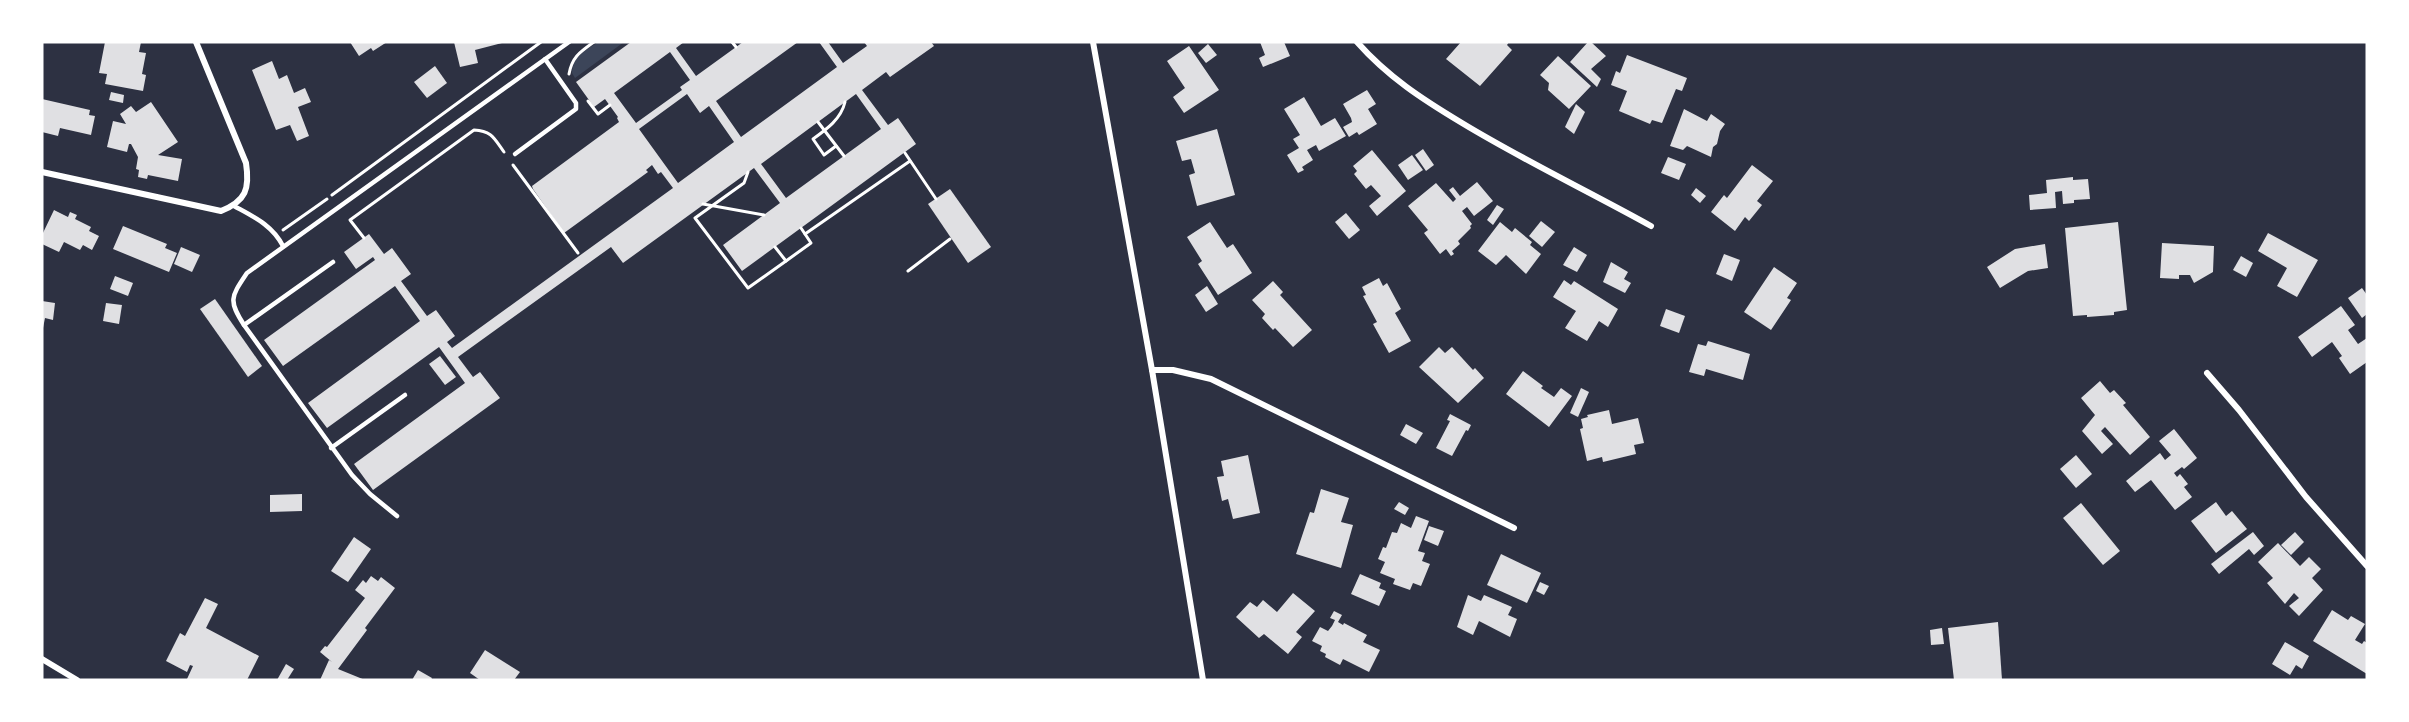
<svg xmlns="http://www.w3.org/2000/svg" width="2409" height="722" font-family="'Crimson Pro',serif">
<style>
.green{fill:#3c4559}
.building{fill:#e0e0e3;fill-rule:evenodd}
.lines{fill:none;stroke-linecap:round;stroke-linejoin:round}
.path{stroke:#fff;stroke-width:3}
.service{stroke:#fff;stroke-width:4.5}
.minor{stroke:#fff;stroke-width:6}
</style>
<rect width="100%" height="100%" fill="#2d3142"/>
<path class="green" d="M598 42H624L575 78 572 73C573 56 585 51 598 42Z"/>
<g class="building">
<polygon points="105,42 141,42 139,52 146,53 142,74 146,75 143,91 105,84 107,74 99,73"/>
<polygon points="350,42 387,42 373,51 371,48 359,56"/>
<polygon points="454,42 502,42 502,43 475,50 478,63 460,67"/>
<path d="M631 42H684L676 48 696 76 743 42H798L716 101 741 137 837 67 819 42H828L843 63 867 46 864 42H931L934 46 890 77 886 72 862 90 888 125 898 118 916 144 742 271 723 245 780 203 754 168 623 263 611 247 458 357 473 377 480 372 500 398 373 490 354 464 465 383 439 347 327 428 308 403 420 321 395 286 283 366 264 340 375 260 373 257 356 269 344 252 369 234 384 254 392 248 411 274 401 281 427 316 436 310 455 336 447 342 452 348 673 188 661 172 658 174 652 165 646 170 648 172 564 233 533 189 532 186 619 122 617 118 618 117 605 99 594 107 576 82ZM670 52 690 80 680 87 682 90 636 123 614 93ZM687 94 700 113 709 106 734 142 678 183 639 129ZM856 94 881 129 786 198 761 164Z"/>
<polygon points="1260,42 1284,42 1290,56 1263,67 1259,58 1265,55"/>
<polygon points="1461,42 1509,42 1507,45 1512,50 1480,86 1446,59"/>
<polygon points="1588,42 1591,42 1606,56 1591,69 1601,79 1597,87 1570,62"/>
<polygon points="1208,44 1217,55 1206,63 1198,53"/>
<polygon points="1189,46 1219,90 1184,113 1173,97 1185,88 1167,61"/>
<polygon points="1627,55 1687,78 1682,91 1676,89 1662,123 1652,120 1650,124 1619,111 1627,91 1611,85 1616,71 1620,73"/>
<polygon points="1558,56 1591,86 1569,109 1548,90 1549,83 1540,75"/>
<polygon points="272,61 279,79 287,75 294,93 305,88 311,102 298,107 309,136 297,141 290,125 276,130 252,70"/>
<polygon points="435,66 447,83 427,98 414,82"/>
<polygon points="1367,90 1376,104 1368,109 1377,124 1359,135 1357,132 1349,137 1343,127 1352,122 1351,118 1343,104"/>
<polygon points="111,92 124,95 123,103 109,100"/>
<polygon points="1304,97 1321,126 1335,118 1346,136 1319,151 1316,145 1307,150 1313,160 1302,167 1304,170 1298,173 1287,155 1299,148 1293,139 1300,135 1284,109"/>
<polygon points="42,99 90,110 89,115 95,116 91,135 60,128 58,136 42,132"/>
<polygon points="151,102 178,142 158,155 182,159 178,181 148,175 147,179 138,177 139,170 136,169 138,157 131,144 129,144 127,152 107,147 113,121 126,124 120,114 131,106 136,112"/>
<polygon points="1576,104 1585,112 1574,134 1565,127"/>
<polygon points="1684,109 1707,121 1711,114 1725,124 1720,131 1717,144 1713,147 1711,157 1687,146 1683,150 1670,146"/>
<polygon points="1217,129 1235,195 1197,206 1189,175 1195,173 1191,159 1182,161 1176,141"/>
<polygon points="1423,149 1434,165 1426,171 1415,155"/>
<polygon points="1372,150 1406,191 1377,216 1369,206 1381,196 1371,185 1366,189 1354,174 1357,171 1353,166"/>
<polygon points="1412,155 1423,170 1408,180 1398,165"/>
<polygon points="1668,157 1686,164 1679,180 1661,173"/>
<polygon points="1752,165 1773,181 1757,201 1762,205 1749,221 1745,217 1735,231 1711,212 1724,195 1727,198"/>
<polygon points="2073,177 2073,180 2088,179 2090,199 2074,200 2074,203 2063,204 2062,191 2055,192 2056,208 2030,210 2029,195 2047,193 2046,180"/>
<polygon points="1477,182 1493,201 1474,216 1467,207 1462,211 1472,224 1470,226 1471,228 1458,241 1460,244 1452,251 1454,254 1451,256 1446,249 1440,254 1424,233 1428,230 1408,206 1436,183 1453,202 1456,199 1449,190 1453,187 1460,196"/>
<polygon points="1696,188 1706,196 1700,203 1691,195"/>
<polygon points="950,189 991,247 968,263 928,204"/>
<polygon points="1497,205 1504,209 1493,225 1487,220"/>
<polygon points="54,210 68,217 70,212 77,215 75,219 91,227 89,231 99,236 92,250 83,245 80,250 64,242 59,252 42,244 42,235"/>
<polygon points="1346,213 1360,230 1349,239 1335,222"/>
<polygon points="1541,221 1555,232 1542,247 1529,236"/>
<polygon points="1210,222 1227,248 1233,244 1252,273 1218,295 1198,264 1202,261 1187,237"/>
<polygon points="1500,222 1512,232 1515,228 1532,242 1530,245 1541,254 1526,274 1506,255 1496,265 1478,251"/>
<polygon points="2118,222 2127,310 2114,312 2114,315 2087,317 2087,315 2073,316 2065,228"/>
<polygon points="123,226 167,244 165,248 177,253 169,272 113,249"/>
<polygon points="2268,233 2318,260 2297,297 2277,286 2287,268 2258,251"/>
<polygon points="2162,243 2214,246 2213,272 2194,283 2190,275 2179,275 2179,279 2160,278"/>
<polygon points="2045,244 2048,268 2028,271 2000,288 1987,267 2015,249"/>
<polygon points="181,247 200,255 192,272 174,264"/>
<polygon points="1574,247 1587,255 1577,272 1563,265"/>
<polygon points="1724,254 1740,260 1732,281 1716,274"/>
<polygon points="2241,256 2253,263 2246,277 2233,270"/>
<polygon points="1611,262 1628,272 1624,279 1631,283 1625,293 1603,282"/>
<polygon points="1774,267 1797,283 1787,298 1791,300 1771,330 1744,312"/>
<polygon points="115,276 133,283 128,296 110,289"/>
<polygon points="1379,278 1383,286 1387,283 1401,309 1395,313 1411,341 1389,353 1373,324 1377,322 1363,296 1366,295 1362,287"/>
<polygon points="1564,280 1571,285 1574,281 1618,309 1608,327 1599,321 1587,341 1565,328 1576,311 1553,297"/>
<polygon points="1273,281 1283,292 1280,295 1312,330 1293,347 1275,328 1273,330 1262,318 1265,314 1252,300"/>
<polygon points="1207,286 1218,304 1206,312 1195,295"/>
<polygon points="2362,288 2367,295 2367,314 2362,318 2348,298"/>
<polygon points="215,299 262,366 248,377 200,309"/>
<polygon points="42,301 55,303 53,320 45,318 43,328"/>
<polygon points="106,303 122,305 119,324 103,321"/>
<polygon points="2341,306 2355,325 2348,330 2358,344 2367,338 2367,362 2350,374 2339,358 2342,356 2332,342 2312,357 2298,337"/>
<polygon points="1666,309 1685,316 1679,333 1660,326"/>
<polygon points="1708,341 1750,354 1743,380 1706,369 1704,376 1689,372 1698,344 1706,346"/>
<polygon points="1439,347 1445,353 1452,347 1473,370 1475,368 1484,378 1458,403 1419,367"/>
<polygon points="440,356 456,377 445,385 429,364"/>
<polygon points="1523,371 1543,386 1541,388 1554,397 1561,388 1572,396 1549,427 1506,394"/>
<polygon points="2100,381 2110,393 2114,390 2126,403 2123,405 2150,437 2130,455 2105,427 2101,431 2113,444 2102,454 2082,431 2095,415 2081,398"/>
<polygon points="1581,388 1589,392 1578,417 1570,413"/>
<polygon points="1609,410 1612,424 1638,418 1644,443 1634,445 1636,454 1603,462 1602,457 1587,461 1580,429 1583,428 1581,419 1588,417 1587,415"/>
<polygon points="1450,414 1471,425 1468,431 1466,430 1452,456 1436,448 1450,421 1447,420"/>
<polygon points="1406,424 1423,433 1416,444 1400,435"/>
<polygon points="2174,429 2197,458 2184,469 2182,467 2174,473 2177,477 2180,474 2188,484 2184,487 2192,497 2175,510 2151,480 2135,492 2126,481 2160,453 2165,460 2171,455 2159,441"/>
<polygon points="1248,455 1260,513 1233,519 1228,499 1222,501 1217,477 1224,476 1221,461"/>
<polygon points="2076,455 2092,474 2076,488 2060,469"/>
<polygon points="1321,489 1349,498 1341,522 1353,525 1341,568 1296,554 1310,512 1314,513"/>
<polygon points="302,494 302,511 270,512 270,495"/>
<polygon points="1399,502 1409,508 1405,515 1394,509"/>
<polygon points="2216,502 2226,516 2232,511 2247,529 2216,553 2191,521"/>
<polygon points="2081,503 2120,551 2103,565 2063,518"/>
<polygon points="1416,516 1429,521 1418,551 1425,553 1422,561 1430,564 1421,586 1413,583 1410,590 1393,584 1395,579 1380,573 1385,562 1378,559 1383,547 1386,548 1392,532 1397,533 1401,523 1411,528"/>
<polygon points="1429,526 1444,531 1438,546 1424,540"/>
<polygon points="2253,532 2264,546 2254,555 2249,549 2219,574 2211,564"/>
<polygon points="2295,532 2304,542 2291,555 2281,545"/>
<polygon points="354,537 371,549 348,582 331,571"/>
<polygon points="2278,543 2300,566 2309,557 2321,569 2312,578 2323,590 2299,616 2289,606 2299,598 2294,593 2285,604 2267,583 2273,578 2258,562"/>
<polygon points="1501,554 1541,573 1527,603 1487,585"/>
<polygon points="1360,574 1381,583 1379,588 1386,591 1379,606 1351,594"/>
<polygon points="371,576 378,581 381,577 395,588 365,628 367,630 338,669 365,680 320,680 329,660 332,662 320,652 325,646 327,647 365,598 355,590 363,580 366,583"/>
<polygon points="1540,582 1549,586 1544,595 1536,591"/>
<polygon points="1293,593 1315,611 1296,632 1302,637 1288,654 1264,634 1259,638 1236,617 1250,602 1257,607 1263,600 1277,612"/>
<polygon points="1468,595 1481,601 1484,595 1512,607 1508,615 1517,619 1510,637 1479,621 1473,635 1457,627"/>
<polygon points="205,598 218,604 206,628 259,656 247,680 189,680 187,679 193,666 190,665 187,672 166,661 180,633 185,636"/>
<polygon points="2332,610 2348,620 2351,616 2365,624 2355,640 2362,644 2364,641 2367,643 2367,674 2313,641"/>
<polygon points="1334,611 1342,615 1338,622 1343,625 1344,623 1367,635 1363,642 1380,650 1369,672 1343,659 1340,665 1325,657 1326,654 1320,651 1322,646 1312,641 1320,627 1328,631 1332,626 1335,620 1330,618"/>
<polygon points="1998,622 2002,680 1954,680 1948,628"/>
<polygon points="1942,628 1944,644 1931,645 1930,630"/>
<polygon points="2285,642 2309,656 2302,669 2296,665 2290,675 2272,664"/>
<polygon points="485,650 520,672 514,680 480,680 470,673"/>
<polygon points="286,664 294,669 287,680 277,680"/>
<polygon points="418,670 432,678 431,680 412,680"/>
</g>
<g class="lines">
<g class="path">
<polyline points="732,42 736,47"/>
<path d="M569 74C572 57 580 52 594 42"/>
<polyline points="588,101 598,114 610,105"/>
<polyline points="818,122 844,156"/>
<path d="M836 146 824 155 813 139C827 129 841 119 845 102"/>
<polyline points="905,153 936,199"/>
<polyline points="513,165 578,253"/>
<polyline points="748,172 744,183 695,218 748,288 786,261 775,247"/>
<polyline points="332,195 541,42"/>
<polyline points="703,204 764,215"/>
<polyline points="283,230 327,199"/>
<polyline points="805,234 910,161"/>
<path d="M364 238 350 220 474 130C492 131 494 138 504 152"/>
<polyline points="786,261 811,243 801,228"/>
<polyline points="908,271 950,239"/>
</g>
<g class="service">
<polyline points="515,154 576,109 576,103 545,59"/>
<path d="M234 206C254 217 272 225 283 246"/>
<polyline points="244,325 333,262"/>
<polyline points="331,448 405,395"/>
<path d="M397 516 370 494 352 475 244 325C228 300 231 297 247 273L569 42"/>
</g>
<g class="minor">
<polyline points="1093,42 1152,370 1203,680"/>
<path d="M1357 42C1388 77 1422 99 1462 123 1523 160 1588 191 1651 226"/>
<path d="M42 172 221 211C246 201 250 189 246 163L196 42"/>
<polyline points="1152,370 1173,370 1211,379 1514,528"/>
<polyline points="2207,373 2239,410 2306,497 2367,566"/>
<polyline points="42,659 77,680"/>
</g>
</g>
<rect width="2409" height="722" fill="none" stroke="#ffffff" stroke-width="87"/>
</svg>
